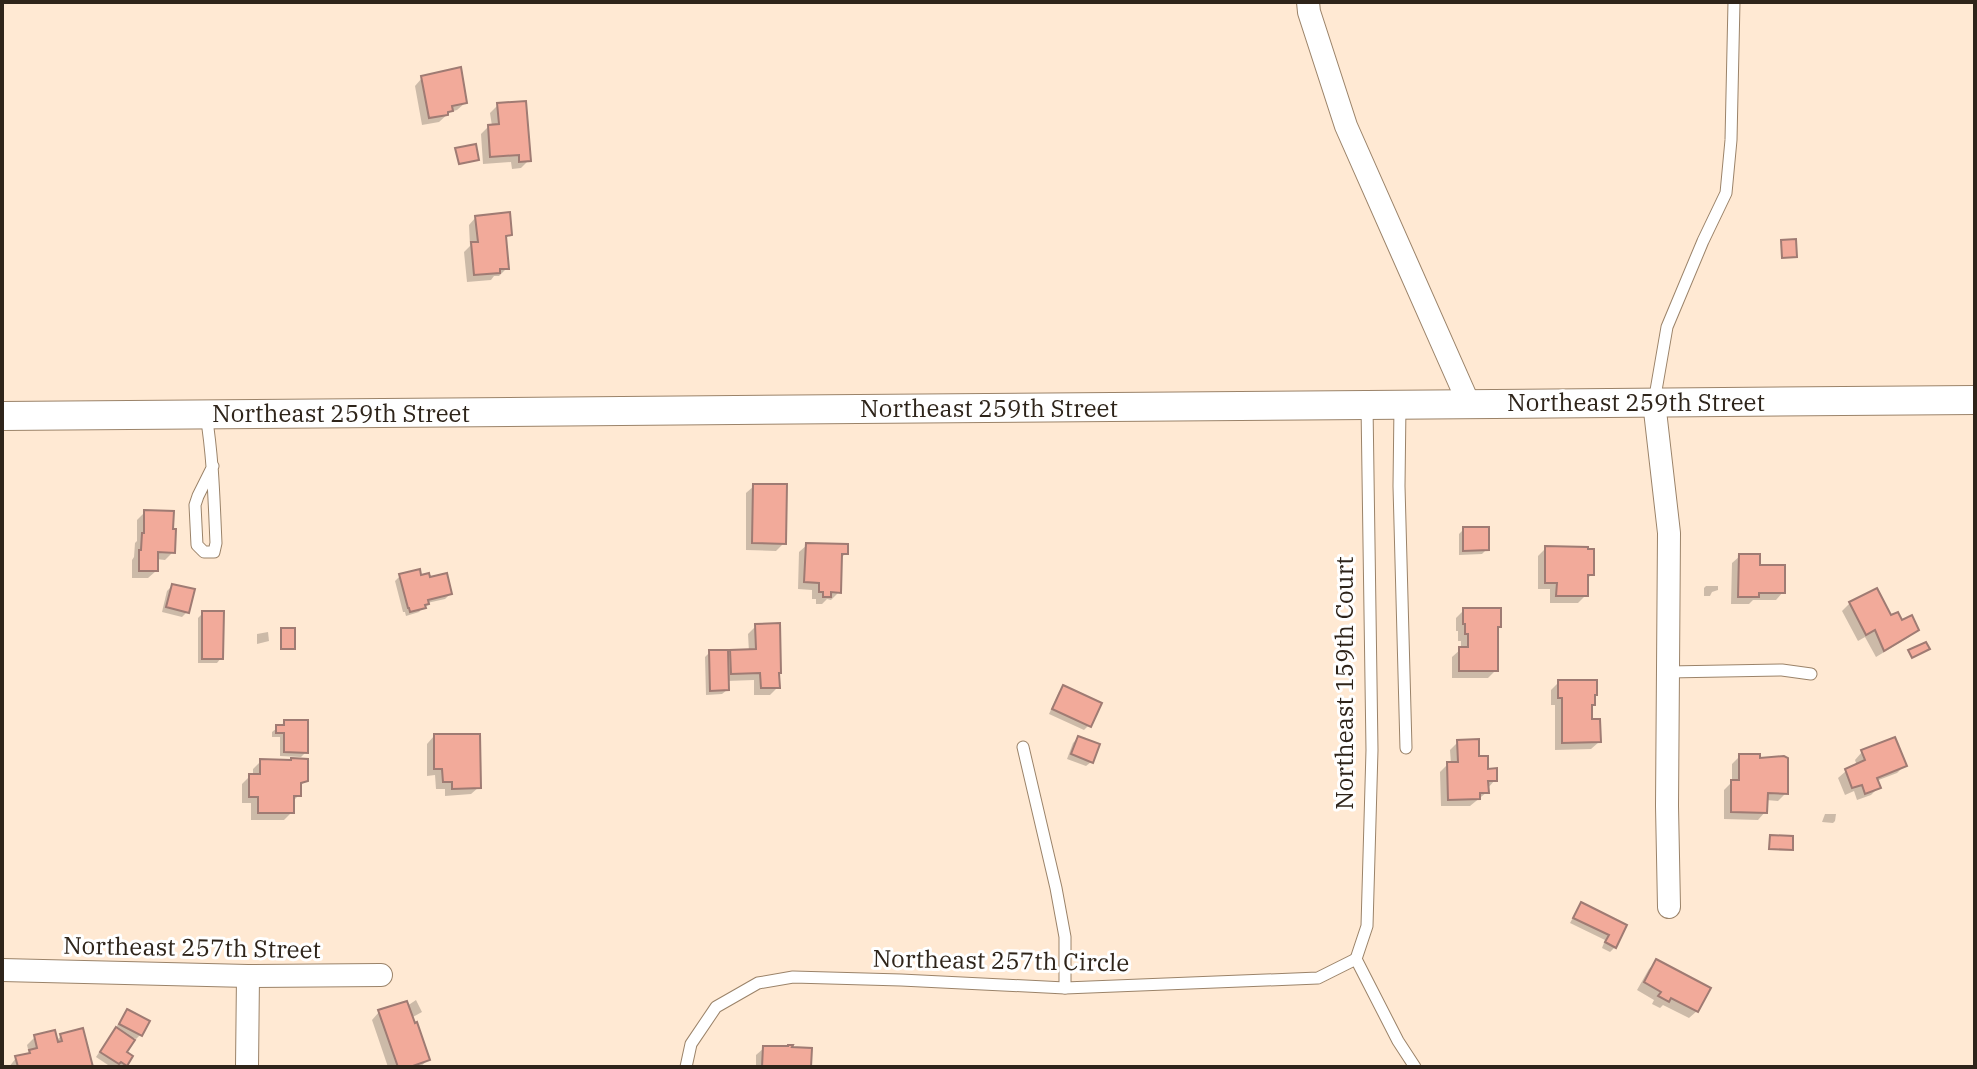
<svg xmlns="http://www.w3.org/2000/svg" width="1977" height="1069" font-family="'IBM Plex Serif',serif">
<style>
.shadow{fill:#0003}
.building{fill:#f2aa9a;stroke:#9f7b73;stroke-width:2}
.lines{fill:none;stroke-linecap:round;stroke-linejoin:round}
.service-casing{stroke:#9b8369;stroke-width:13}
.minor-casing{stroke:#9b8369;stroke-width:24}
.tertiary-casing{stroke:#9b8369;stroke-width:30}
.service{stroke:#fff;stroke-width:11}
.minor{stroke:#fff;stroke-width:22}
.tertiary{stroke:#fff;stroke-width:28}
.labels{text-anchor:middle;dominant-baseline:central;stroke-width:6;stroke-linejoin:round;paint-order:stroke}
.street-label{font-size:24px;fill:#2e241a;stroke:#fff}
</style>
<rect width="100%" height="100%" fill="#ffe9d3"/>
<g class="shadow">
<polygon points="422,78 465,103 457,110 450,112 439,122 422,125 415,86"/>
<polygon points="498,105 529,160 521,168 512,169 511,162 483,164 481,134 489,126 492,126 490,113"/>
<polygon points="476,217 510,234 504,240 507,268 499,276 494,276 491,280 467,282 464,252 470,246 469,225"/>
<polygon points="754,486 784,543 776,551 746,550 746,493"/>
<polygon points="145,512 173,552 165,560 156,559 156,571 148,578 132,578 132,560 134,557 135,543 137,541 137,520"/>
<polygon points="1464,529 1487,549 1482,554 1459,555 1459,534"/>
<polygon points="807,545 846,553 840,559 839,592 831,600 827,599 822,604 816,604 816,599 812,599 812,590 798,589 799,552"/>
<polygon points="1546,548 1592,574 1586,580 1586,595 1578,603 1550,603 1550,589 1538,589 1538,556"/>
<polygon points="1740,556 1758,567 1783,592 1776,600 1753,600 1749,604 1731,604 1732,563"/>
<polygon points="400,576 450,594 445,599 427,603 419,612 406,616 405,612 403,612 395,581"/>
<polygon points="172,586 187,612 182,617 162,612 167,591"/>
<polygon points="1706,586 1718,586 1718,590 1712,592 1710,596 1704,596 1704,588"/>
<polygon points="1850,603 1890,618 1917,630 1909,637 1876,657 1865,637 1858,641 1842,611"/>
<polygon points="1464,610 1499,626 1496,629 1496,670 1488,678 1452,678 1452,657 1461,649 1461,641 1458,641 1458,631 1456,631 1456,618"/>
<polygon points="203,613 221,658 217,663 198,663 198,618"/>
<polygon points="756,626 778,687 770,695 754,695 754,680 727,681 727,690 722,694 706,695 705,657 710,652 726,657 731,652 749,652 748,634"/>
<polygon points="281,630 293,648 291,650 280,650 280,632"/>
<polygon points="268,632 269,641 257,644 257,634"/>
<polygon points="1559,682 1593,704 1590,707 1590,721 1599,742 1591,749 1555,750 1555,705 1551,705 1551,690"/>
<polygon points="1064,687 1089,725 1084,730 1049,714 1059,692"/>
<polygon points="285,722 306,752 301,757 280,756 280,737 272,737 272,732"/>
<polygon points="434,736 479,787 471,794 445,796 445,789 436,789 435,775 427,776 427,744"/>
<polygon points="1078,738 1091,762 1086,766 1067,759 1073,743"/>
<polygon points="1458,742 1477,758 1495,780 1487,789 1487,792 1470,806 1441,806 1440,772 1448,764 1451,764 1450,750"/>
<polygon points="1862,752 1904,766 1897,773 1876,781 1879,787 1871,795 1857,800 1854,791 1845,795 1838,778 1846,771 1857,766 1855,760"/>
<polygon points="1740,756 1786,793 1778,801 1766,800 1765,812 1758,820 1724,819 1724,790 1732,782 1732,764"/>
<polygon points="261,761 306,780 299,787 299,795 292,802 292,812 284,820 251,820 251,803 242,803 242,784 250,776 253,776 253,769"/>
<polygon points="1825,814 1836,814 1835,821 1833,823 1822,822"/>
<polygon points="1581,905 1624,926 1615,947 1610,952 1602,948 1605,940 1570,923 1577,910"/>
<polygon points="1657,961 1697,1011 1689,1018 1663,1005 1660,1008 1652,1004 1654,1000 1637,990 1649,969"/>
<polygon points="416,1000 422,1012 411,1018 428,1060 420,1067 388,1067 372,1020 379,1012 407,1006"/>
<polygon points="127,1011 141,1034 136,1039 134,1038 124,1053 131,1057 125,1065 124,1067 111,1067 96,1057"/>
<polygon points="61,1036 91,1067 9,1067 16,1058 26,1056 29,1053 27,1045 35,1037 56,1041"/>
<polygon points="764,1048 809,1067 756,1067 756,1055"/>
</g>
<g class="building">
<polygon points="461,67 467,103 452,106 453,111 448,112 448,115 429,118 421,76"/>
<polygon points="526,101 531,161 519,162 519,155 490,157 488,125 499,124 497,103"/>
<polygon points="476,144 479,160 459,164 455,148"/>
<polygon points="510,212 512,235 506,236 509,269 500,269 500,273 474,275 471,242 478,242 475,216"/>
<polygon points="1796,239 1797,257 1782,258 1781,240"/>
<polygon points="753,484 787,484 786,544 752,543"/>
<polygon points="144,510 174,511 173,529 176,529 175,553 158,552 158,571 139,571 139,550 141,550 142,533 144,533"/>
<polygon points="1463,527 1489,527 1489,550 1463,551"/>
<polygon points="806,543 848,544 848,554 842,554 841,593 831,592 831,597 823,597 823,592 819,592 819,583 804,582"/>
<polygon points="1545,546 1588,547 1588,549 1594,549 1594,575 1588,575 1588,596 1556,596 1557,583 1545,583"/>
<polygon points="1739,554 1760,554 1760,565 1785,565 1785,593 1759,593 1759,597 1738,597"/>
<polygon points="420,569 421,575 429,573 430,577 447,573 452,594 428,600 429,604 425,605 426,608 410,612 409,608 408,608 399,574"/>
<polygon points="172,584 195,589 189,613 166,607"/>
<polygon points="1877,588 1891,615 1898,612 1902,620 1912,615 1919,630 1884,651 1875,630 1866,635 1849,602"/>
<polygon points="1463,608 1501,608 1501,627 1498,627 1498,671 1459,671 1459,647 1468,647 1468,634 1465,634 1465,624 1463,624"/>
<polygon points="202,611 224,611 223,659 202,659"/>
<polygon points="780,623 781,673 779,673 780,688 761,688 760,673 731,674 730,650 756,649 755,624"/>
<rect x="281" y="628" width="14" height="21"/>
<polygon points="1926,642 1930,649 1912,658 1908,650"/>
<polygon points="709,650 728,650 729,690 710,691"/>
<polygon points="1558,680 1597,680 1597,695 1595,695 1595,705 1592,705 1592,719 1600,719 1601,742 1562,743 1562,698 1558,698"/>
<polygon points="1063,685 1102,703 1091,727 1052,709"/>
<polygon points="284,720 308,720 308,753 284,752 284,733 276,733 276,725 284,725"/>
<polygon points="434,734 480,734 481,788 452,789 452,782 443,782 442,769 434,769"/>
<polygon points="1078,736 1100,744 1093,763 1071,754"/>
<polygon points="1895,737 1907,766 1877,778 1881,788 1865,794 1862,785 1852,788 1845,769 1865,760 1861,750"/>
<polygon points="1479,739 1479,756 1488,756 1488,769 1497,768 1497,781 1488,781 1489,793 1480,793 1480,799 1448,800 1447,762 1458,762 1457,740"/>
<polygon points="1739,754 1760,754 1760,758 1784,756 1788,758 1788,794 1768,793 1767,813 1731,812 1731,780 1739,780"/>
<polygon points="291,758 308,759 308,781 301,783 301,796 294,796 294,813 258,813 258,797 249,797 249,774 260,774 260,759 291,760"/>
<polygon points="1770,835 1793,836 1793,850 1769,849"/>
<polygon points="1581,902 1627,925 1616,948 1605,942 1609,935 1573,918"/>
<polygon points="1656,959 1711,988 1698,1012 1671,998 1669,1002 1658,996 1661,992 1644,982"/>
<polygon points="407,1001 415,1023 417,1022 430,1060 410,1067 398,1067 378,1010"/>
<polygon points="127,1009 150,1021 142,1036 119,1024"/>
<polygon points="116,1027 135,1040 127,1052 133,1056 127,1066 121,1062 119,1064 100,1052"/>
<polygon points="83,1028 93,1067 18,1067 15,1056 30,1053 29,1050 37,1048 34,1035 55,1030 58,1042 62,1041 60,1034"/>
<polygon points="788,1045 793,1045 792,1047 812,1048 811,1067 762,1067 763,1046 788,1046"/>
</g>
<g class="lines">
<defs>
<g id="service">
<polyline points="1654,402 1667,327 1703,241 1726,193 1731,140 1734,2"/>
<polyline points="1400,405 1399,486 1406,748"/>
<path d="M206 415C213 457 214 500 216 543L214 552H204L197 545 195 505 198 496 213 466"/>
<polyline points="1668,672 1782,670 1811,674"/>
<polyline points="1023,747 1056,888 1065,937 1065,988"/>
<polyline points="1356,959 1367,926 1372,750 1367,405"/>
<polyline points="1356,959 1398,1041 1415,1067"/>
<polyline points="686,1067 691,1044 716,1007 758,983 793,977 901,980 1065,988 1318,978 1356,959"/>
</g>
<g id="minor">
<polyline points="1308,2 1309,12 1346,126 1469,404"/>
<polyline points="1654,402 1669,533 1667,806 1669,907"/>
<polyline points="2,970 248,976 381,975"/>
<polyline points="247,1067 248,976"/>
</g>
<polyline id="tertiary" points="2,416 1975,400"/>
</defs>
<use href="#service" class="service-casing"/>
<use href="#minor" class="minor-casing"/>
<use href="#tertiary" class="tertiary-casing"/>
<use href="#service" class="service"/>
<use href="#minor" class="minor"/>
<use href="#tertiary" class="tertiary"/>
</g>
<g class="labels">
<g class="street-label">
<text x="1636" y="402">Northeast 259th Street</text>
<text x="989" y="408">Northeast 259th Street</text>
<text x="341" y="413">Northeast 259th Street</text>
<text transform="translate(1344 683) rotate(-90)">Northeast 159th Court</text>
<text transform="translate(192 947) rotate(1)">Northeast 257th Street</text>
<text transform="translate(1001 960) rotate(1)">Northeast 257th Circle</text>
</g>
</g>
<rect width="1977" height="1069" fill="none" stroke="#2e241a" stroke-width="8"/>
</svg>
